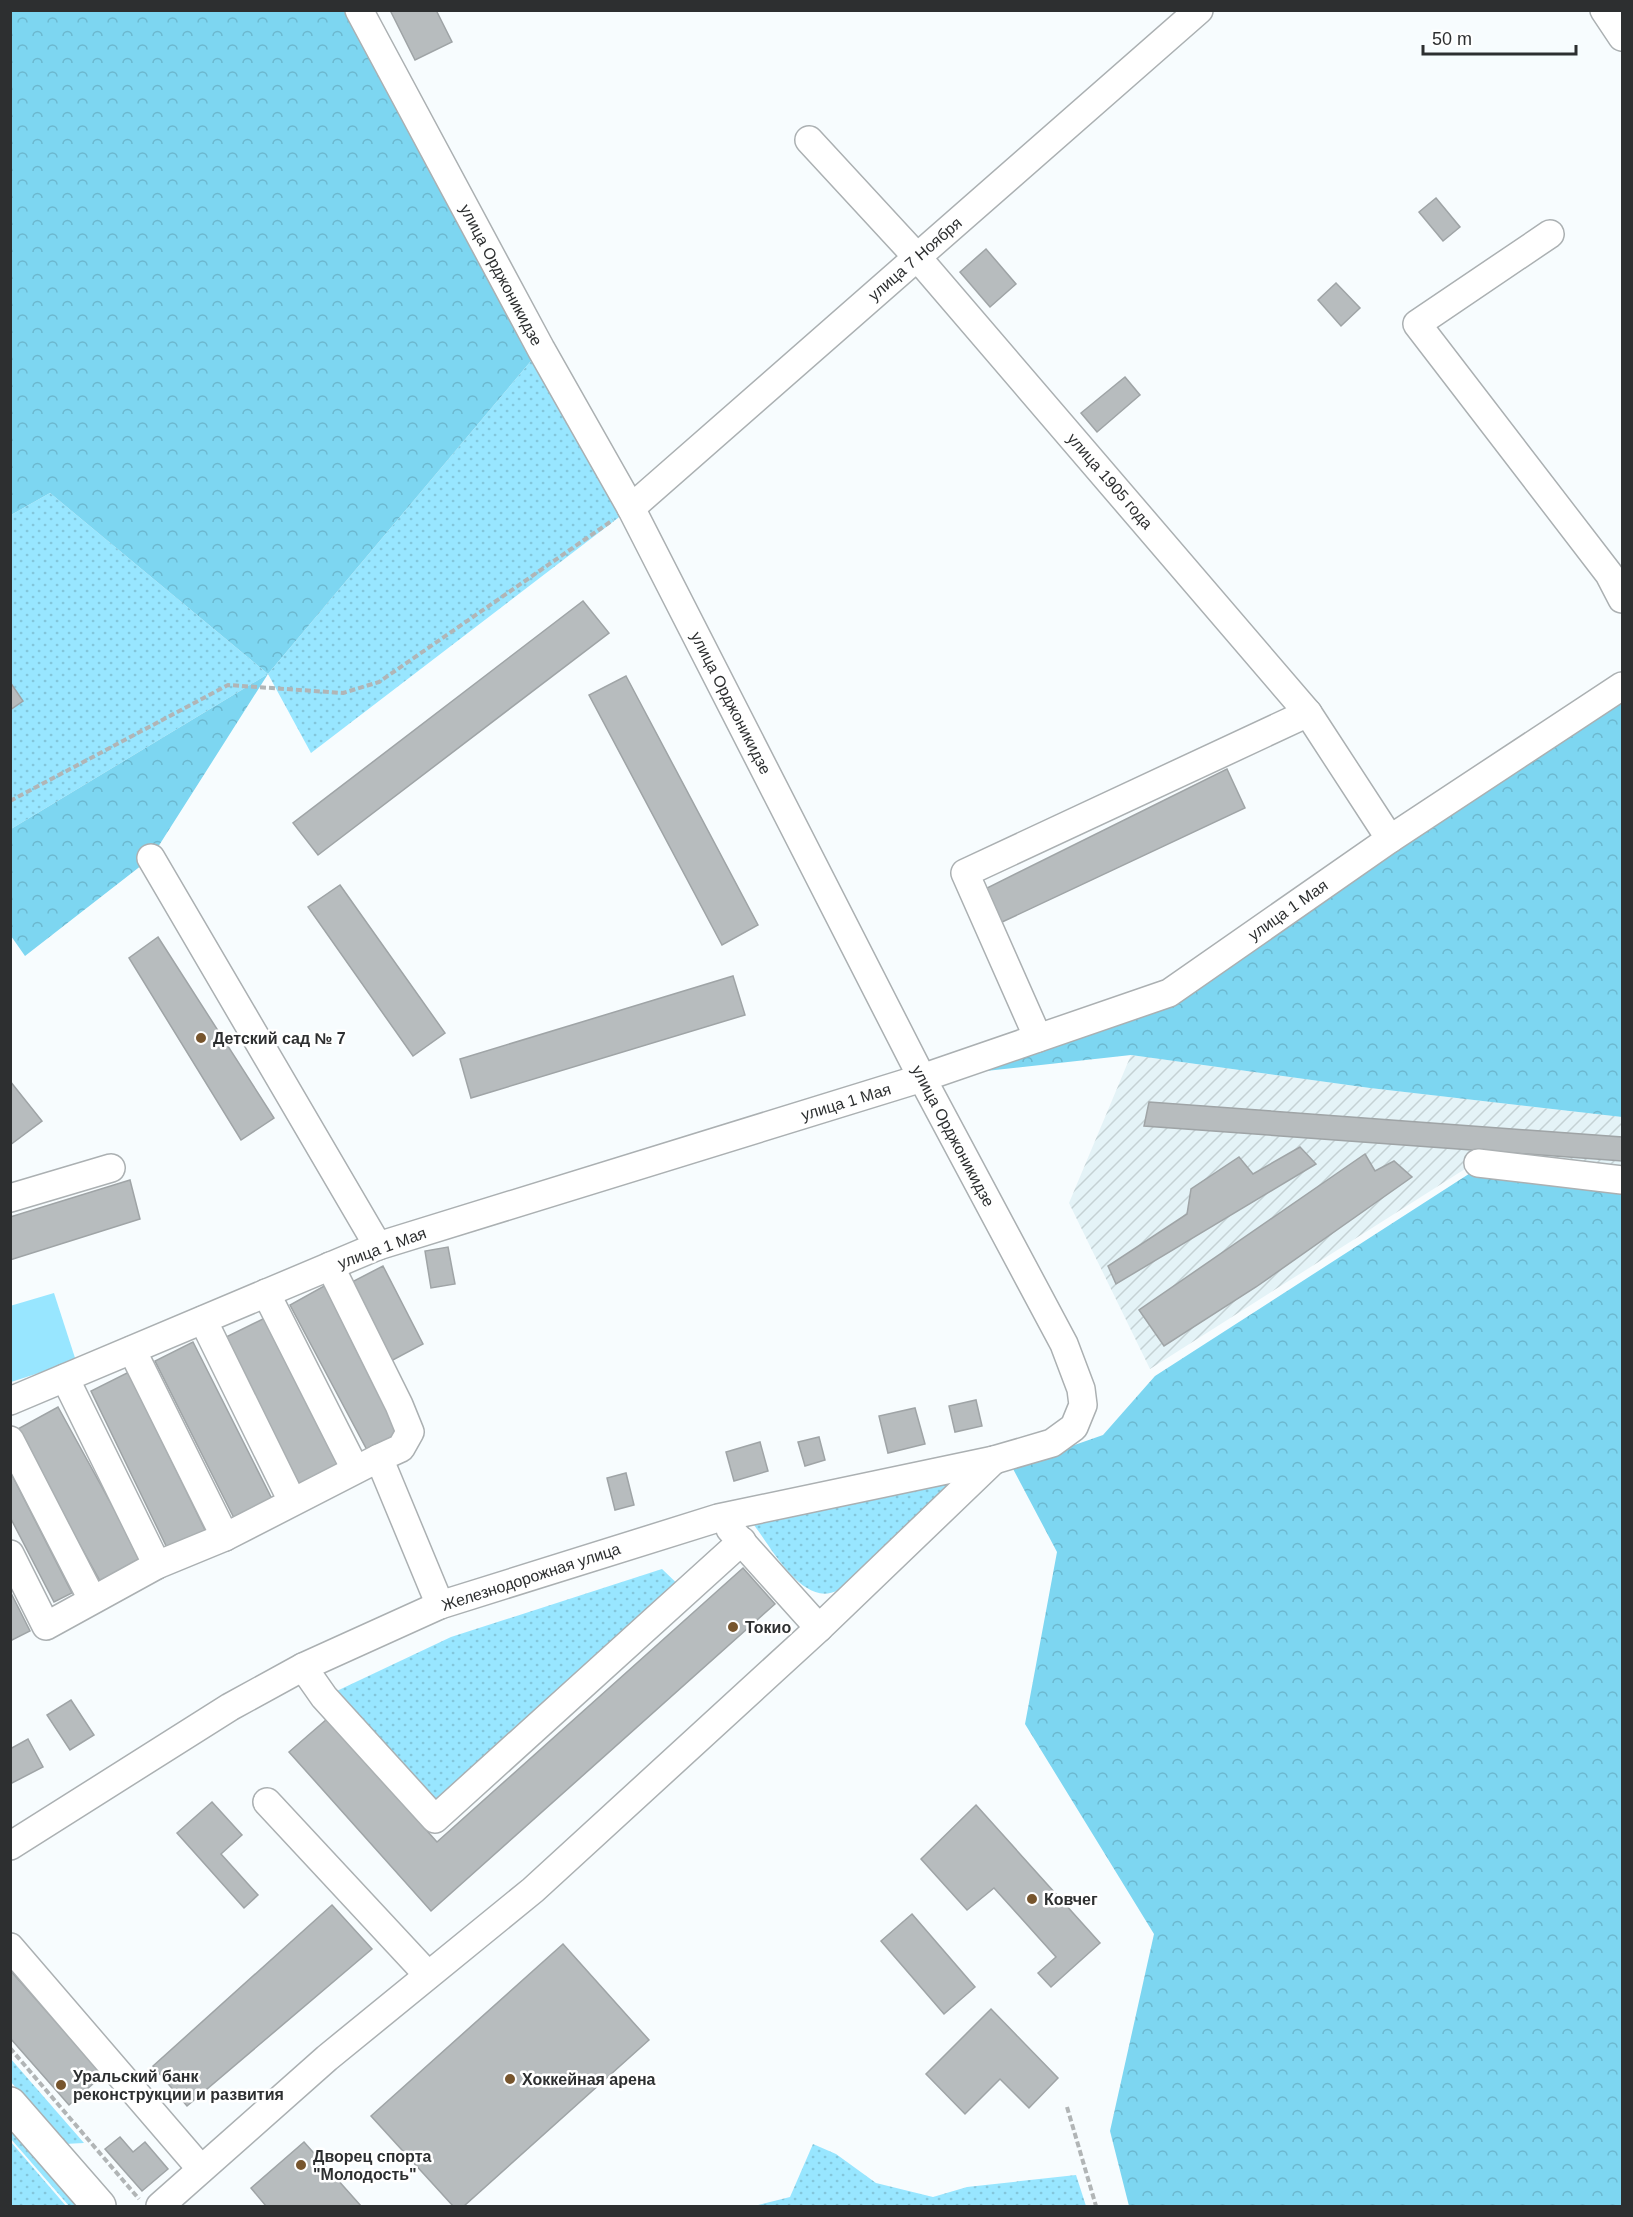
<svg xmlns="http://www.w3.org/2000/svg" width="1633" height="2217" font-family="Helvetica,sans-serif">
<style>
.industrial{fill:url(#industrial-furrows)}
.grass{fill:url(#grass-dots)}
.forest{fill:url(#forest-crowns)}
.pitch{fill:#98e6ff}
.building{fill:#b7bcbe;stroke:#9fa4a6;stroke-width:1.5}
.lines{fill:none;stroke-linecap:round;stroke-linejoin:round}
.minor-casing{stroke:#abb0b2;stroke-width:30}
.major-casing{stroke:#abb0b2;stroke-width:36}
.path{stroke:#b1b5b6;stroke-width:4;stroke-dasharray:6 3;stroke-linecap:butt}
.minor{stroke:#fff;stroke-width:27}
.major{stroke:#fff;stroke-width:33}
.poi-dot{fill:#77552d;stroke:#fff;stroke-width:2}
.labels{text-anchor:middle;dominant-baseline:central;stroke-width:5;stroke-linejoin:round;paint-order:stroke}
.street-label{font-size:16px;fill:#2d2f30;stroke:#fff}
.poi-label{font-size:16px;font-weight:bold;fill:#2d2f30;stroke:#fff;text-anchor:start}
</style>
<defs>
<pattern id="industrial-furrows" width="10" height="10" patternUnits="userSpaceOnUse" patternTransform="scale(1.5)"><rect width="10" height="10" fill="#e4f3f7"/><path d="M-1 1l2-2M0 10L10 0M9 11l2-2" fill="none" stroke="#c4d1d4"/></pattern>
<pattern id="grass-dots" width="8" height="8" patternUnits="userSpaceOnUse" patternTransform="scale(1.5)"><rect width="8" height="8" fill="#98e6ff"/><path d="M2 2h.1M6 6h.1" fill="none" stroke="#83c6db" stroke-width="1.8" stroke-linecap="round"/></pattern>
<pattern id="forest-crowns" width="20" height="18" patternUnits="userSpaceOnUse" patternTransform="scale(1.5)"><rect width="20" height="18" fill="#7dd6f1"/><path d="M2 6a3 3 0 1 1 6 0M12 15a3 3 0 1 1 6 0" fill="none" stroke="#6cb8cf"/></pattern>
</defs>
<rect width="100%" height="100%" fill="#f7fcfe"/>
<polygon class="industrial" points="1131,1055 1370,1088 1622,1117 1622,1179 1476,1162 1150,1369 1069,1203"/>
<g class="grass">
<polygon points="541,349 631,508 311,753 268,674 11,829 11,515 50,493 268,674"/>
<path d="M974 1469 838 1590C804 1609 772 1549 754 1525L760 1518Z"/>
<polygon points="662,1569 686,1592 435,1819 324,1697 451,1637"/>
<polygon points="10,2058 84,2143 64,2144 11,2082"/>
<polygon points="10,2134 19,2134 82,2206 69,2206 11,2139"/>
<polygon points="10,2142 11,2142 66,2206 11,2206"/>
<polygon points="813,2144 836,2154 876,2183 933,2197 967,2187 1076,2175 1086,2206 754,2206 790,2197"/>
</g>
<g class="forest">
<polygon points="11,11 359,11 541,349 268,674 151,858 25,956 11,936 11,829 268,674 50,493 11,515"/>
<polygon points="1622,686 1622,1117 1370,1088 1131,1055 922,1078 1169,993"/>
<polygon points="1475,1170 1622,1190 1622,2206 1129,2206 1110,2131 1154,1934 1025,1724 1057,1552 1012,1467 1103,1435 1155,1376"/>
</g>
<polygon class="pitch" points="54,1293 76,1361 11,1382 10,1306"/>
<g class="building">
<polygon points="390,10 436,10 452,42 415,60"/>
<polygon points="1436,198 1460,227 1443,241 1419,212"/>
<polygon points="986,249 1016,284 990,307 960,272"/>
<polygon points="1336,283 1360,308 1341,326 1318,300"/>
<polygon points="1125,377 1140,395 1097,432 1081,413"/>
<polygon points="583,601 609,633 318,855 293,823"/>
<polygon points="626,676 758,925 722,945 589,695"/>
<polygon points="10,682 23,701 10,710"/>
<polygon points="1227,769 1245,808 1000,923 983,890"/>
<polygon points="340,885 445,1033 413,1056 308,907"/>
<polygon points="158,937 274,1118 241,1140 129,958"/>
<polygon points="733,976 745,1015 471,1098 460,1059"/>
<polygon points="10,1081 42,1121 10,1145"/>
<polygon points="1149,1102 1622,1137 1622,1161 1144,1126"/>
<polygon points="1300,1147 1316,1164 1116,1284 1108,1266 1187,1214 1191,1189 1239,1157 1253,1174"/>
<polygon points="1365,1154 1375,1171 1394,1161 1412,1177 1256,1287 1164,1346 1139,1310"/>
<polygon points="130,1180 140,1219 10,1260 10,1217"/>
<polygon points="448,1247 455,1284 431,1288 425,1251"/>
<polygon points="383,1266 423,1344 391,1361 350,1283"/>
<polygon points="326,1285 403,1431 367,1450 290,1305"/>
<polygon points="265,1318 339,1467 300,1486 226,1337"/>
<polygon points="193,1342 272,1499 234,1518 155,1361"/>
<polygon points="129,1372 208,1536 170,1554 91,1391"/>
<polygon points="976,1400 982,1426 955,1432 949,1406"/>
<polygon points="58,1407 141,1558 100,1581 16,1430"/>
<polygon points="915,1408 925,1444 888,1453 879,1416"/>
<polygon points="819,1437 825,1460 805,1466 798,1442"/>
<polygon points="760,1442 768,1471 734,1481 726,1452"/>
<polygon points="10,1471 72,1593 54,1602 10,1517"/>
<polygon points="626,1473 634,1505 615,1510 607,1478"/>
<polygon points="743,1568 775,1604 431,1911 289,1752 327,1719 437,1842"/>
<polygon points="10,1591 30,1631 12,1640 10,1637"/>
<polygon points="71,1700 94,1735 70,1750 47,1715"/>
<polygon points="28,1739 43,1767 10,1784 10,1749"/>
<polygon points="212,1802 242,1835 221,1854 258,1895 244,1908 177,1833"/>
<polygon points="976,1805 1100,1943 1051,1987 1038,1973 1056,1957 994,1888 967,1910 921,1859"/>
<polygon points="332,1905 372,1949 187,2106 153,2066"/>
<polygon points="912,1914 975,1987 944,2014 881,1941"/>
<polygon points="563,1944 649,2040 464,2206 453,2206 371,2116"/>
<polygon points="10,1970 103,2075 69,2105 10,2038"/>
<polygon points="991,2009 1058,2078 1029,2108 1000,2079 965,2114 926,2074"/>
<polygon points="120,2137 133,2152 145,2142 168,2169 142,2191 105,2149"/>
<polygon points="304,2142 361,2206 266,2206 251,2188"/>
</g>
<g class="lines">
<defs>
<g id="minor">
<polyline points="1604,10 1622,37"/>
<polyline points="809,140 917,257 1308,713 1390,839"/>
<polyline points="1550,234 1417,324 1609,574 1622,599"/>
<polyline points="631,508 1199,10"/>
<polyline points="151,858 378,1246"/>
<polyline points="1038,1038 965,873 1308,713"/>
<polyline points="1478,1163 1622,1180"/>
<polyline points="10,1198 111,1168"/>
<polyline points="330,1266 399,1405 410,1432 401,1448 379,1458 440,1605"/>
<polyline points="266,1293 355,1469"/>
<polyline points="203,1320 292,1501"/>
<polyline points="132,1350 225,1537"/>
<polyline points="65,1378 157,1565"/>
<polyline points="10,1401 378,1246 922,1078 1169,993 1390,839 1622,686"/>
<polyline points="10,1440 92,1599"/>
<polyline points="730,1529 819,1628"/>
<polyline points="10,1554 46,1626 157,1565 225,1537 379,1458"/>
<polyline points="303,1667 324,1697 435,1819 742,1541"/>
<polyline points="267,1802 428,1975"/>
<polyline points="10,1846 230,1707 303,1667 440,1605 718,1518 994,1460 1052,1443 1074,1427 1083,1405 1081,1389 1064,1344 922,1078 631,508 541,349 359,10"/>
<polyline points="10,1947 201,2169"/>
<polyline points="160,2206 327,2058 533,1890 819,1628 994,1460"/>
</g>
<polyline id="major" points="10,2104 99,2206"/>
</defs>
<use href="#minor" class="minor-casing"/>
<use href="#major" class="major-casing"/>
<g class="path">
<polyline points="10,801 228,685 343,693 379,682 613,520"/>
<polyline points="10,2048 139,2199"/>
<polyline points="1067,2107 1096,2206"/>
</g>
<use href="#minor" class="minor"/>
<use href="#major" class="major"/>
</g>
<g class="poi-dot">
<circle cx="201" cy="1038" r="6"/>
<circle cx="733" cy="1627" r="6"/>
<circle cx="1032" cy="1899" r="6"/>
<circle cx="510" cy="2079" r="6"/>
<circle cx="61" cy="2085" r="6"/>
<circle cx="301" cy="2165" r="6"/>
</g>
<g class="labels">
<g class="street-label">
<text transform="translate(915 259) rotate(-41)">улица 7 Ноября</text>
<text transform="translate(501 275) rotate(62)">улица Орджоникидзе</text>
<text transform="translate(1110 481) rotate(49)">улица 1905 года</text>
<text transform="translate(731 703) rotate(63)">улица Орджоникидзе</text>
<text transform="translate(1288 910) rotate(-35)">улица 1 Мая</text>
<text transform="translate(846 1102) rotate(-17)">улица 1 Мая</text>
<text transform="translate(953 1136) rotate(62)">улица Орджоникидзе</text>
<text transform="translate(382 1248) rotate(-20)">улица 1 Мая</text>
<text transform="translate(531 1577) rotate(-18)">Железнодорожная улица</text>
</g>
<g class="poi-label">
<text x="213" y="1038">Детский сад № 7</text>
<text x="745" y="1627">Токио</text>
<text x="1044" y="1899">Ковчег</text>
<text x="73" y="2076">Уральский банк<tspan x="73" dy="18">реконструкции и развития</tspan></text>
<text x="522" y="2079">Хоккейная арена</text>
<text x="313" y="2156">Дворец спорта<tspan x="313" dy="18">"Молодость"</tspan></text>
</g>
</g>
<rect width="1633" height="2217" fill="none" stroke="#2d2f30" stroke-width="24"/>
<path d="M1423 45v9h153v-9" fill="none" stroke="#2d2f30" stroke-width="3"/>
<text x="1432" y="45" font-size="18" fill="#2d2f30" stroke="#ffffff" stroke-width="4.5" paint-order="stroke">50 m</text>
</svg>
